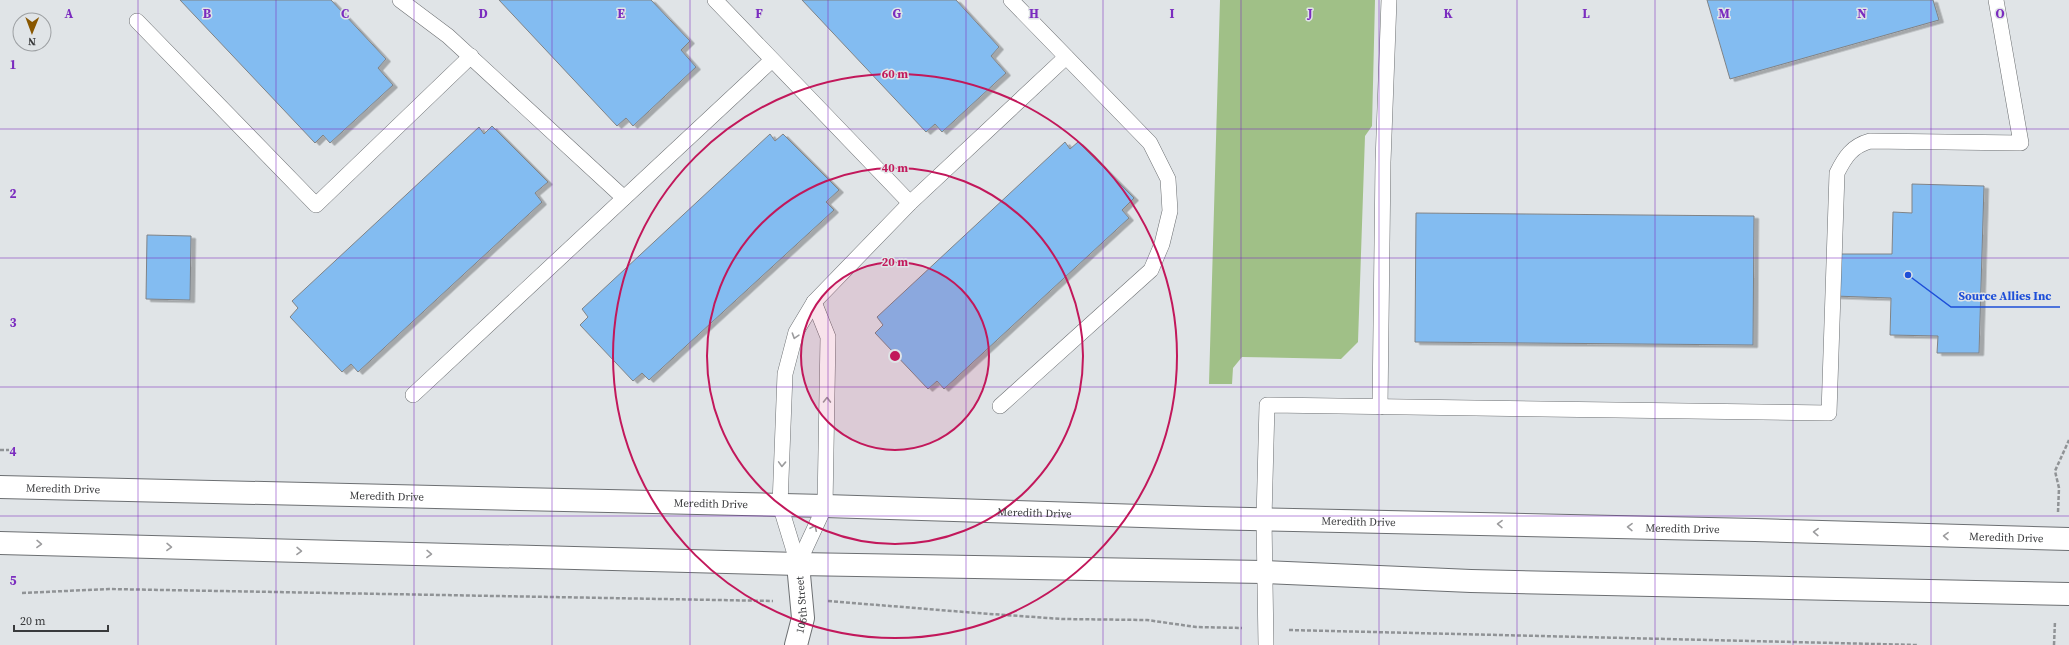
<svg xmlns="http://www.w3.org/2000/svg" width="2069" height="645" font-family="'Source Serif 4',serif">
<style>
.green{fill:#a0c087}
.building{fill:#83bcf1;stroke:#808386;filter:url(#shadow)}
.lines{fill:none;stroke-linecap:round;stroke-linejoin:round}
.service-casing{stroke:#6c6f72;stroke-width:16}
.minor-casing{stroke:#6c6f72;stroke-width:24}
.secondary-casing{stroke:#6c6f72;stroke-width:24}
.path{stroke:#909396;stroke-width:2.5;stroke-dasharray:4 2;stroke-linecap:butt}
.service{stroke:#fff;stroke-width:15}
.minor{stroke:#fff;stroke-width:22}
.secondary{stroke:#fff;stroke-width:22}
.oneway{stroke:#9c9c9e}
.grid{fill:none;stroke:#7b2cbf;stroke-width:1;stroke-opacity:0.55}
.ring{fill:none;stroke:#c2185b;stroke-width:2}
.labels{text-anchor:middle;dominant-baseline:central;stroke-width:3;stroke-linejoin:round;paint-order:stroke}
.street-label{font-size:11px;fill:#393a3c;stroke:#e0e4e7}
.grid-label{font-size:13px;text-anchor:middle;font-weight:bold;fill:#7b2cbf;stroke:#e0e4e7;stroke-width:3;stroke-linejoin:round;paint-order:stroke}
.centre{fill:#c2185b;stroke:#e0e4e7;stroke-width:2}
.ring-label{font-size:12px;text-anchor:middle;font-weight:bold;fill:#c2185b;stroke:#e0e4e7;stroke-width:3;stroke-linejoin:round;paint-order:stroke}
.leader{fill:none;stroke:#1d4ed8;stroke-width:1.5}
.callout-dot{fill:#1d4ed8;stroke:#e0e4e7;stroke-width:1.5}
.callout-label{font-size:12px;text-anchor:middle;font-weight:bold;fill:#1d4ed8;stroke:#e0e4e7;stroke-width:3;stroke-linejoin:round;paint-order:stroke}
</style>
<defs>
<filter id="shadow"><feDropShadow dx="4.5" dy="2.5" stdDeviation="0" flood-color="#0004"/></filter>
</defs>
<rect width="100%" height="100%" fill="#e0e4e7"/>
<polygon class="green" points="1220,0 1375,0 1372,126 1365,136 1358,342 1341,359 1242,357 1233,368 1232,384 1209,384"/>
<g class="building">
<polygon points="180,0 331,0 386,59 378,68 393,85 330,143 323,135 315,143"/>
<polygon points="499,0 651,0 690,41 681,50 696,67 633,126 626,118 617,126"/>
<polygon points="802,0 956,0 999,47 991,56 1006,73 942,132 935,124 926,132"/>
<polygon points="1707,0 1933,0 1939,20 1730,79"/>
<polygon points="492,126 548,182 535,193 542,202 358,372 351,364 342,372 290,317 298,308 292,301 479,127 484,134"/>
<polygon points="770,134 775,141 783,134 839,190 826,202 834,210 649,380 642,373 633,381 580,325 588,317 582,309"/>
<polygon points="1065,142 1070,149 1078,142 1134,198 1122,210 1129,218 944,389 937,381 928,389 875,333 883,325 877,317"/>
<polygon points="1912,184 1984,186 1979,353 1937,353 1938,336 1890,335 1891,298 1834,296 1835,254 1892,254 1893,212 1912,213"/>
<polygon points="1416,213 1754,216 1753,345 1415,342"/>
<polygon points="147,235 191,236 190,300 146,299"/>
</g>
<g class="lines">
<defs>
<g id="service">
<polyline points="400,0 448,36 624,198"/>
<polyline points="715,0 910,203"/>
<polyline points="137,21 316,205 471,56"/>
<polyline points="413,395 772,60"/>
<polyline points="1000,406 1151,270 1162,244 1170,211 1168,179 1150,143 1011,0"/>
<polyline points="1380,407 1383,162 1389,0"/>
<polyline points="798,564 780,505 785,374 796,332 814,302 910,203 1066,57"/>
<polyline points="798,564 825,506 828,337 814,302"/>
<path d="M1266 645 1264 519 1267 405 1829 413 1837 173C1845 157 1852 146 1870 141L2021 143 1996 0"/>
</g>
<g id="minor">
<path id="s1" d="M796 645 803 618 798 564"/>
</g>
<g id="secondary">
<path id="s2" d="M0 487 825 506 1205 518 1755 530 2069 539"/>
<polyline points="0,543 798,564 1264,572 1471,581 2069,594"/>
</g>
</defs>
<use href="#service" class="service-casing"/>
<use href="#minor" class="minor-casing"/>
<use href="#secondary" class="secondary-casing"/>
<g class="path">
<polyline points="0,450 9,450"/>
<polyline points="2058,512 2059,488 2055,471 2069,440"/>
<polyline points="22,593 109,589 773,601"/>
<polyline points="828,601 977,613 1062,619 1147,620 1196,627 1242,628"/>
<polyline points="1289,630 1918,645"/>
<polyline points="2054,645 2055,621"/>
</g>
<use href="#service" class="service"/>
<use href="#minor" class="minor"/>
<use href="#secondary" class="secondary"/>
</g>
<defs><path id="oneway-chevron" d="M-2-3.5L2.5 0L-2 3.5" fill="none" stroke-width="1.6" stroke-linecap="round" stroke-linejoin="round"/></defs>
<g class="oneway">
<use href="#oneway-chevron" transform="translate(795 336) rotate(108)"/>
<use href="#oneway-chevron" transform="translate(827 400) rotate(-89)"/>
<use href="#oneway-chevron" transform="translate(782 464) rotate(92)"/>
<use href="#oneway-chevron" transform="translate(1500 524) rotate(-179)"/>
<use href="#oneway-chevron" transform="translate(1630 527) rotate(-179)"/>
<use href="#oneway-chevron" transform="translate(814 528) rotate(-65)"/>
<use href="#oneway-chevron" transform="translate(1816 532) rotate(-178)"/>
<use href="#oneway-chevron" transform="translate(1946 536) rotate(-178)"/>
<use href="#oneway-chevron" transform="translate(39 544) rotate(1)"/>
<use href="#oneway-chevron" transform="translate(169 547) rotate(1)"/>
<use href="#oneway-chevron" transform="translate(299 551) rotate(1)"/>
<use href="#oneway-chevron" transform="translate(429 554) rotate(1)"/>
</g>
<path class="grid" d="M138 0V645M276 0V645M414 0V645M552 0V645M690 0V645M828 0V645M966 0V645M1103 0V645M1241 0V645M1379 0V645M1517 0V645M1655 0V645M1793 0V645M1931 0V645M0 129H2069M0 258H2069M0 387H2069M0 516H2069"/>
<circle cx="895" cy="356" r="94" fill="#c2185b" fill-opacity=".12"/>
<g class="ring">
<circle cx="895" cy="356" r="94"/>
<circle cx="895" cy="356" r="188"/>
<circle cx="895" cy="356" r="282"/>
</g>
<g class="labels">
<g class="street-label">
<text stroke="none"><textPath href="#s2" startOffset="63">Meredith Drive</textPath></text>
<text stroke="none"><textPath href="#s2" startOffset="387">Meredith Drive</textPath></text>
<text stroke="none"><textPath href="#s2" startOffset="711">Meredith Drive</textPath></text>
<text stroke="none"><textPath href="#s2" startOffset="1035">Meredith Drive</textPath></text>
<text stroke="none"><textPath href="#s2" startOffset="1359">Meredith Drive</textPath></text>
<text stroke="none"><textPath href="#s2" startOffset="1683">Meredith Drive</textPath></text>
<text stroke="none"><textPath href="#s2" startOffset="2007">Meredith Drive</textPath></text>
<text stroke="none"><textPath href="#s1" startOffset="41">106th Street</textPath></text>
</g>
</g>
<g class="grid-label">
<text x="69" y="18">A</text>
<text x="207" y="18">B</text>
<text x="345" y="18">C</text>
<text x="483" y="18">D</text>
<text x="621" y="18">E</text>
<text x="759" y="18">F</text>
<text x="897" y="18">G</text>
<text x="1034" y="18">H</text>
<text x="1172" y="18">I</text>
<text x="1310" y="18">J</text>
<text x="1448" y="18">K</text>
<text x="1586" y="18">L</text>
<text x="1724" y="18">M</text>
<text x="1862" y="18">N</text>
<text x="2000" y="18">O</text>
<text x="13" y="69">1</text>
<text x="13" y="198">2</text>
<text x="13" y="327">3</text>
<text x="13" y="456">4</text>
<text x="13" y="585">5</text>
</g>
<circle cx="895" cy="356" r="6" class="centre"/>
<g class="ring-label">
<text x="895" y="78">60 m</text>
<text x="895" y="172">40 m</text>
<text x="895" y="266">20 m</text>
</g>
<path class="leader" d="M1908 275L1951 307H2060"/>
<circle class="callout-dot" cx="1908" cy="275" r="4"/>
<g class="callout-label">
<text x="2005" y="300">Source Allies Inc</text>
</g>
<g transform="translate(32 32) rotate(181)"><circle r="19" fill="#e0e4e7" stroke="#9da0a3"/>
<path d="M0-3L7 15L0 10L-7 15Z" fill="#895700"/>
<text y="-6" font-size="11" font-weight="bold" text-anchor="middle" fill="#393a3c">N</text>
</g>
<path d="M14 625v6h94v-6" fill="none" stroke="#393a3c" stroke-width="2"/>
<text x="20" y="625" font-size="12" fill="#393a3c" stroke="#e0e4e7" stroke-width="3" paint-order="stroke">20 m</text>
</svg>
